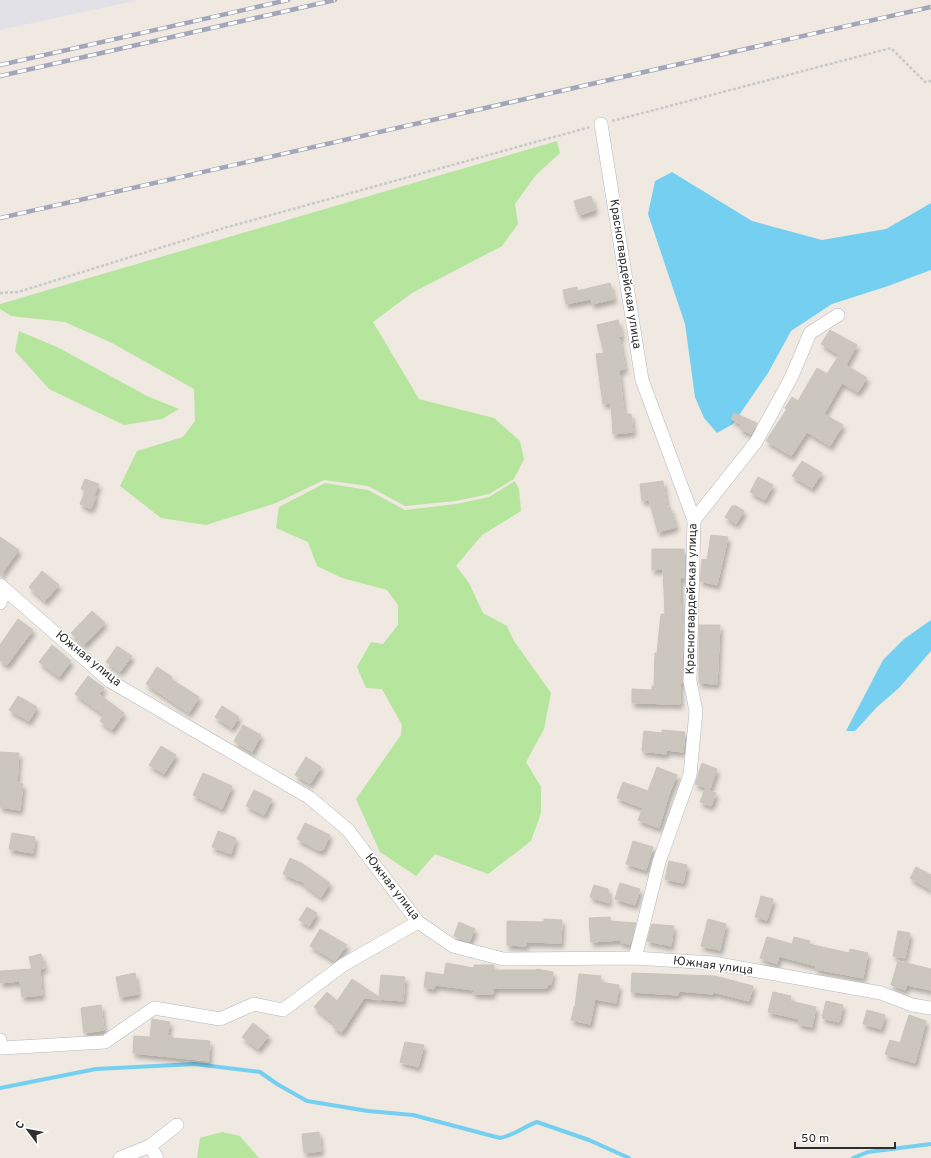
<svg xmlns="http://www.w3.org/2000/svg" width="931" height="1158" font-family="Overpass,sans-serif">
<style>
.industrial{fill:#e3e1e8}
.green{fill:#b6e59e}
.water{fill:#75cff0}
.lines{fill:none;stroke-linecap:round;stroke-linejoin:round}
.stream{stroke:#75cff0;stroke-width:4}
.building{fill:#cbc7bf;stroke:#cbc5ba;filter:url(#shadow)}
.minor-casing{stroke:#b4b7c1;stroke-width:14}
.path{stroke:#c9c9c9;stroke-width:2.5;stroke-dasharray:3 2;stroke-linecap:butt}
.minor{stroke:#fff;stroke-width:13}
.rail-casing{stroke:#a3a6b8;stroke-width:4.5}
.rail{stroke:#fff;stroke-width:3;stroke-dasharray:9;stroke-linecap:butt}
.labels{text-anchor:middle;dominant-baseline:central;stroke-width:3;stroke-linejoin:round;paint-order:stroke}
.street-label{font-size:12px;fill:#2e2e2e;stroke:#fff}
</style>
<defs>
<filter id="shadow"><feDropShadow dx="2.5" dy="4.5" stdDeviation="2" flood-color="#0004"/></filter>
</defs>
<rect width="100%" height="100%" fill="#efe9e1"/>
<polygon class="industrial" points="0,0 139,0 0,30"/>
<g class="green">
<polygon points="557,141 560,153 535,176 515,204 518,224 502,246 412,293 373,322 419,399 494,418 520,441 524,459 514,479 489,494 456,501 405,506 368,486 324,480 276,503 206,525 161,518 120,486 137,451 183,437 195,421 194,389 112,343 65,322 11,316 0,309 0,304"/>
<polygon points="19,331 59,348 147,396 179,409 162,419 124,425 49,389 15,351"/>
<polygon points="515,481 519,489 521,511 482,535 456,566 469,583 483,613 507,626 514,641 551,693 544,729 526,762 541,787 541,813 531,841 488,874 435,854 416,876 380,852 356,799 401,735 402,725 382,689 366,688 357,667 371,642 383,644 398,625 398,605 387,590 342,578 317,566 308,542 276,528 279,507 325,483 368,490 405,510 456,504 489,497"/>
<polygon points="222,1132 240,1136 259,1158 197,1158 200,1138"/>
</g>
<g class="water">
<polygon points="672,172 752,221 822,240 886,229 931,203 931,270 888,286 832,304 791,331 768,373 733,424 717,433 704,418 695,397 685,324 648,214 655,181"/>
<polygon points="931,620 931,651 899,688 877,707 855,731 846,731 883,660 904,639"/>
</g>
<g class="lines">
<g class="stream">
<path d="M0 1088 96 1069 195 1064 260 1072 277 1084 307 1101 368 1111 413 1115 500 1138C515 1135 523 1127 537 1122L589 1140 629 1158"/>
<polyline points="853,1158 868,1152 931,1144"/>
</g>
</g>
<g class="building">
<polygon points="591,196 595,210 579,215 574,201"/>
<polygon points="610,283 614,299 592,304 591,299 566,304 563,290 577,287 577,291"/>
<polygon points="618,320 622,336 619,336 625,369 619,370 624,414 631,414 633,432 613,434 611,403 603,404 596,354 604,353 597,325"/>
<polygon points="830,330 857,345 846,365 867,378 858,392 842,383 824,414 843,425 830,446 807,432 791,456 766,441 787,409 785,408 792,397 798,401 817,368 827,374 839,355 821,344"/>
<polygon points="734,413 757,423 751,434 740,429 741,425 731,419"/>
<polygon points="802,461 822,473 812,488 792,476"/>
<polygon points="758,477 773,485 765,500 750,492"/>
<polygon points="85,479 99,484 94,495 81,489"/>
<polygon points="663,481 667,508 670,507 676,527 658,532 649,500 642,501 640,484"/>
<polygon points="85,492 96,496 91,509 80,504"/>
<polygon points="732,506 736,506 744,511 736,524 725,517"/>
<polygon points="711,535 728,537 717,585 700,581 702,559 707,560"/>
<polygon points="0,537 19,550 0,576"/>
<polygon points="652,549 684,549 684,578 680,577 681,624 683,624 682,683 680,682 680,704 632,703 632,689 652,690 652,686 654,686 655,653 657,653 661,614 665,614 663,569 652,570"/>
<polygon points="42,571 59,585 45,601 29,587"/>
<polygon points="92,611 105,623 84,645 71,633"/>
<polygon points="18,619 33,630 7,665 0,660 0,645"/>
<polygon points="699,625 720,625 717,684 699,683"/>
<polygon points="52,645 71,661 59,677 39,662"/>
<polygon points="117,646 132,656 120,672 106,662"/>
<polygon points="157,667 172,677 171,679 199,697 189,713 146,684"/>
<polygon points="88,676 104,688 99,694 124,713 112,730 100,721 104,715 75,694"/>
<polygon points="18,696 37,707 29,721 9,710"/>
<polygon points="222,706 239,717 232,728 215,717"/>
<polygon points="243,725 261,735 252,752 234,741"/>
<polygon points="662,730 685,732 683,752 666,750 666,754 642,751 644,731 662,733"/>
<polygon points="161,746 176,755 164,774 149,765"/>
<polygon points="0,752 19,753 17,783 23,784 20,810 0,807"/>
<polygon points="306,757 321,767 310,784 295,775"/>
<polygon points="702,763 717,769 710,789 695,784"/>
<polygon points="657,767 677,775 669,794 659,828 638,820 643,808 617,798 623,782 648,791"/>
<polygon points="203,773 232,786 222,809 193,795"/>
<polygon points="705,789 716,793 711,806 700,802"/>
<polygon points="254,790 272,799 264,815 246,806"/>
<polygon points="305,823 330,835 323,850 318,850 297,839"/>
<polygon points="218,831 236,838 231,854 212,847"/>
<polygon points="12,833 35,837 33,853 9,849"/>
<polygon points="633,841 653,847 646,870 626,864"/>
<polygon points="290,858 303,864 330,883 321,897 303,884 304,883 283,874"/>
<polygon points="669,861 687,865 683,883 665,879"/>
<polygon points="916,867 931,875 931,890 910,878"/>
<polygon points="620,883 640,889 635,905 615,899"/>
<polygon points="594,885 608,889 609,903 590,897"/>
<polygon points="761,896 773,899 767,920 755,917"/>
<polygon points="307,907 317,913 309,926 299,920"/>
<polygon points="610,917 610,921 636,923 630,944 621,943 621,940 591,942 589,918"/>
<polygon points="544,919 562,920 561,943 526,942 526,946 507,945 507,921 544,922"/>
<polygon points="708,919 726,924 720,950 701,946"/>
<polygon points="459,922 475,929 469,942 454,936"/>
<polygon points="652,924 674,926 671,946 647,941"/>
<polygon points="320,929 347,945 335,961 310,946"/>
<polygon points="898,931 910,933 905,958 893,956"/>
<polygon points="767,937 792,944 794,937 810,941 809,944 849,953 850,949 868,953 863,978 816,969 816,966 779,956 777,964 760,958"/>
<polygon points="41,954 45,968 40,969 42,995 22,997 20,981 0,983 0,971 32,969 29,957"/>
<polygon points="898,961 931,969 931,990 907,985 905,990 891,985"/>
<polygon points="446,963 474,968 474,965 494,965 494,970 536,970 537,969 553,972 551,985 548,984 547,988 493,988 493,994 473,994 474,990 435,985 434,989 424,987 426,972 444,975"/>
<polygon points="135,973 138,994 120,997 116,977"/>
<polygon points="632,973 715,976 753,986 749,1001 713,992 713,994 679,991 678,995 631,992"/>
<polygon points="579,974 601,976 600,982 619,985 616,1003 595,999 590,1024 571,1020 574,1007 575,1007"/>
<polygon points="381,975 405,977 403,1001 364,998 342,1032 333,1027 335,1024 314,1007 327,992 337,1001 352,979 379,997"/>
<polygon points="773,992 791,996 790,1001 816,1007 812,1027 798,1024 799,1019 768,1012"/>
<polygon points="826,1001 843,1005 839,1022 822,1018"/>
<polygon points="101,1005 104,1030 84,1033 81,1008"/>
<polygon points="867,1010 885,1015 881,1029 863,1024"/>
<polygon points="909,1015 926,1021 915,1063 885,1054 890,1040 900,1043"/>
<polygon points="152,1019 170,1022 167,1036 172,1036 172,1038 210,1041 209,1061 133,1053 134,1036 150,1037"/>
<polygon points="253,1023 269,1036 258,1049 242,1037"/>
<polygon points="405,1042 424,1045 418,1067 400,1062"/>
<polygon points="319,1132 321,1151 304,1153 302,1134"/>
</g>
<g class="lines">
<defs>
<g id="minor">
<polyline points="601,124 642,380 694,520 690,681 696,711 690,775 659,862 635,958"/>
<polyline points="694,520 756,442 792,376 810,333 838,315"/>
<polyline points="0,585 110,681 310,798 348,830 418,922 453,946 503,959 635,958 713,963 881,993 912,1005 931,1008"/>
<polyline points="0,603 5,590"/>
<polyline points="0,1040 2,1048 105,1042 154,1008 220,1019 254,1004 283,1010 343,965 418,922"/>
<polyline points="150,1146 157,1158"/>
<polyline points="120,1158 150,1146 177,1125"/>
</g>
</defs>
<use href="#minor" class="minor-casing"/>
<g class="path">
<polyline points="612,121 891,48 925,82 931,81"/>
<polyline points="0,293 18,292 224,228 590,127"/>
</g>
<use href="#minor" class="minor"/>
<defs>
<g id="rail">
<polyline points="0,65 288,0"/>
<polyline points="0,76 335,0"/>
<polyline points="0,218 931,7"/>
</g>
</defs>
<use href="#rail" class="rail-casing"/>
<use href="#rail" class="rail"/>
</g>
<g class="labels">
<g class="street-label">
<text transform="translate(625 274) rotate(81)">Красногвардейская улица</text>
<text transform="translate(692 599) rotate(-89)">Красногвардейская улица</text>
<text transform="translate(88 659) rotate(39)">Южная улица</text>
<text transform="translate(392 887) rotate(52)">Южная улица</text>
<text transform="translate(713 966) rotate(7)">Южная улица</text>
</g>
</g>
<g transform="translate(28 1130) rotate(302)" stroke="#ffffff" stroke-width="3" paint-order="stroke">
<path d="M0-3L7 15L0 10L-7 15Z" fill="#2e2e2e"/>
<text y="-6" font-size="11" font-weight="bold" text-anchor="middle" fill="#2e2e2e">С</text>
</g>
<path d="M795 1142v6h100v-6" fill="none" stroke="#2e2e2e" stroke-width="2"/>
<text x="801" y="1142" font-size="12" fill="#2e2e2e" stroke="#ffffff" stroke-width="3" paint-order="stroke">50 m</text>
</svg>
